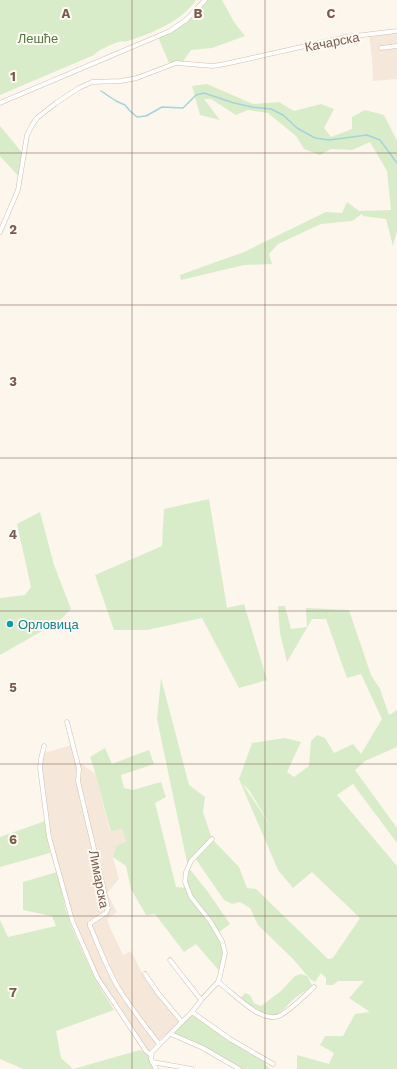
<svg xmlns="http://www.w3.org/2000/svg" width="397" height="1069" font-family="'Work Sans',sans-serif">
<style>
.residential{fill:#f5e8da}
.green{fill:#d8ecc9;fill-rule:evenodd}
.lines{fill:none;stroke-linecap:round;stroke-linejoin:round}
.stream{stroke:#a5d3da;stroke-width:1.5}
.minor-casing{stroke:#d1beb0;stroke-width:5}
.minor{stroke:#fff;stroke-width:4}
.grid{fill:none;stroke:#7a5c4d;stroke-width:1;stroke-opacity:0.55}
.culture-dot{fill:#0f9aa8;stroke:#fffaf3;stroke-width:1.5}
.labels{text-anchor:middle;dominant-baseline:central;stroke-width:4;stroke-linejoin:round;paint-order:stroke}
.park-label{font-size:13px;fill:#537a41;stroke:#fffaf3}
.street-label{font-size:13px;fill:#7a5c4d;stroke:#fffaf3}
.culture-label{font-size:13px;fill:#0d838f;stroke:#fffaf3;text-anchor:start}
.grid-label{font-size:13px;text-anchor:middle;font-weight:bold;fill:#7a5c4d;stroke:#fffaf3;stroke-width:4;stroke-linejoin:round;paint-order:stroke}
</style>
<rect width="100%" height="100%" fill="#fdf6ec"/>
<g class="residential">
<polygon points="397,31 397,79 373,81 372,59 369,35"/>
<polygon points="72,745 76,760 97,775 103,804 110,831 122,829 126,843 113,857 119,879 107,893 117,912 107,919 111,930 123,955 131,951 141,971 157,994 180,1021 169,1032 156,1043 149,1051 98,976 82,939 69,903 55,853 49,821 42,767 44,753"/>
</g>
<g class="green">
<path d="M0 0H196C181 22 152 33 128 41 125 42 121 41 118 42 110 45 100 49 94 55L0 95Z"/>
<polygon points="205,0 222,0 234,22 245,36 212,48 191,50 182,63 170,65 158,37 186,20"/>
<polygon points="207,84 253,104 279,102 294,111 321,104 334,109 324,128 331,137 352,129 352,117 365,110 384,115 397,141 397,231 393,246 386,219 363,216 362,214 352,221 321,224 278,244 269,254 272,264 244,265 181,280 180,275 244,252 326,212 342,213 347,202 359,211 391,210 387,171 370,142 352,150 331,149 320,155 304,149 296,136 268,113 248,110 236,115 211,99 204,99 220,120 200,115 192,86"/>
<polygon points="0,126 24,155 21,179 0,156"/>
<polygon points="209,499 227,608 244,604 267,680 239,688 202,618 147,630 114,630 95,575 162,546 164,509"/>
<polygon points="40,512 54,565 71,609 58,622 0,655 0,598 25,595 31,587 17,524"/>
<path d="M278 606H285L291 629 307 627 306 608 349 610 371 675 380 689 389 715 397 710V747L365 761 355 770 397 828V843L353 784 337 795 397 866V1069H297V1055L329 1064 334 1053 320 1045 325 1036H343L355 1014 370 1012 349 998 364 981H338L333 985H326V978L321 973 315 982 310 979 293 959 258 925 250 908 240 902 232 904 224 900 195 858 188 867 208 892 230 924 219 932 224 947 221 973 196 944 184 952 155 914 146 915 131 889 126 866 113 857 117 845 126 842 122 829 111 831C103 806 99 781 90 757L105 748 112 764 149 750 154 764 121 775 124 788 133 790 161 782 166 797 155 803 176 887 187 888 188 867 157 719 161 678 189 785 205 797 203 812 212 839 239 867 247 888 256 889 328 959 333 958 360 918 312 872 293 888 278 870 239 779 252 743 285 738 301 742 287 772 294 777 309 766 311 741 317 735 325 738 334 753 353 744 361 754 382 719 361 674 347 678 326 619H312L287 662 280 633ZM242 783 249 790 272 828Z"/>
<polygon points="45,821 50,853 0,867 0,837"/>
<polygon points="57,872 66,911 72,928 95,979 114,1010 56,1031 61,1058 73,1069 140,1050 148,1055 154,1069 23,1069 0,1059 0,920 8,937 56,926 52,916 23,910 23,882"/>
<path d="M301 974 307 976 313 987C305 991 298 995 292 1001 282 1010 277 1021 261 1013 253 1010 247 1003 240 999L245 993 250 995 254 1003 261 1006 281 991 295 976Z"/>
<polygon points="192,1012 262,1058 269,1069 233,1069 235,1067 211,1053 171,1034"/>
</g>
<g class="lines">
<polyline class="stream" points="101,91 116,101 125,105 130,111 137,117 146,116 162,107 183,108 196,95 204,93 234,103 252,107 271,109 283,115 297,128 315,138 329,140 367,135 380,140 397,163"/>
<defs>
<g id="minor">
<polyline points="381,48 397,46"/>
<polyline points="0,103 170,31 186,20 205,0"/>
<polyline points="0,232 18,190 27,135 32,125 37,118 56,103 79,88 92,82 121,81 137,78 176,63 213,66 225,64 346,37 397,31"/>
<path d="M67 722 79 769 78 781 108 908 106 913 90 923V926C99 947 107 969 119 989 131 1008 145 1026 159 1044"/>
<polyline points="44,746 41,759 40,768 49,837 72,920 97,977 146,1051 151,1055"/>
<polyline points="170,960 201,1000"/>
<polyline points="145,974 158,993 182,1022"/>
<path d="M218 982C233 992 262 1026 281 1015 293 1008 304 996 314 987"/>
<polyline points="192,1012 230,1039 273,1064"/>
<polyline points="171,1034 203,1048 239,1069"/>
<polyline points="152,1062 192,1069"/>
<polyline points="156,1069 151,1059 152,1052 192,1012 201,1000 218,982 220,976 225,953 222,941 210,921 191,897 185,882 186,872 191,861 212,839"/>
</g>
</defs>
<use href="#minor" class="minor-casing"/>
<use href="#minor" class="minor"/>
</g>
<path class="grid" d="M132 0V1069M265 0V1069M0 153H397M0 305H397M0 458H397M0 611H397M0 764H397M0 916H397"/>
<circle class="culture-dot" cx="10" cy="624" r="4"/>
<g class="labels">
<g class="park-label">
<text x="38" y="38">Лешће</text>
</g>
<g class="street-label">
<text transform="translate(332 42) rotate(-11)">Качарска</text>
<text transform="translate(99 879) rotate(79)">Лимарска</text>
</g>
<g class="culture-label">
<text x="18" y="624">Орловица</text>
</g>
</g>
<g class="grid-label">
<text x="66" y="18">A</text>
<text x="198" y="18">B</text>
<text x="331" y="18">C</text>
<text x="13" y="81">1</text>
<text x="13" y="234">2</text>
<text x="13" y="386">3</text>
<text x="13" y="539">4</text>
<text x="13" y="692">5</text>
<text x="13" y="844">6</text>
<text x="13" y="997">7</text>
</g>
</svg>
